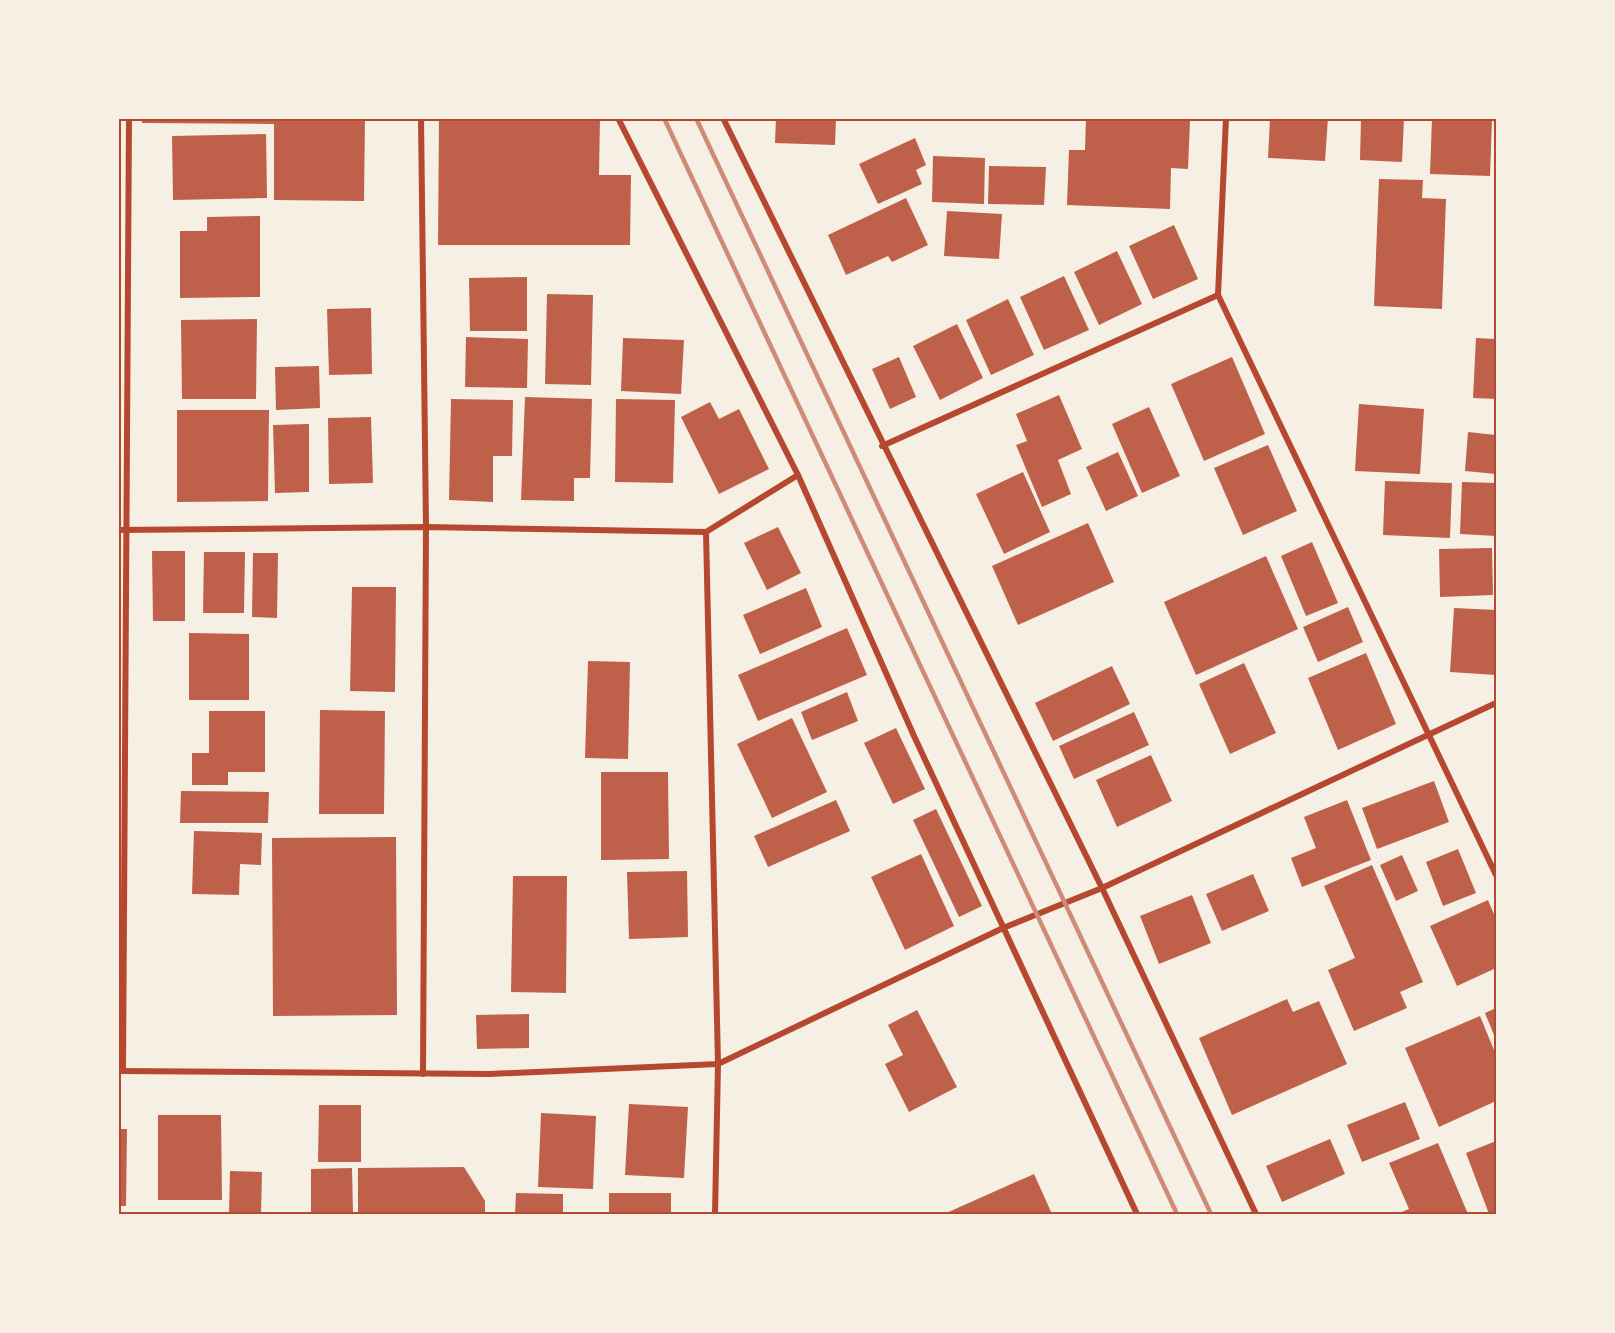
<svg xmlns="http://www.w3.org/2000/svg" width="1615" height="1333" font-family="Jost,sans-serif">
<style>
.building{fill:#bf614a}
.lines{fill:none;stroke-linecap:round;stroke-linejoin:round}
.minor{stroke:#b5482f;stroke-width:6}
.rail{stroke:#cf8b77;stroke-width:4.5}
.neatline{fill:none;stroke:#b5482f;stroke-width:2}
</style>
<rect width="100%" height="100%" fill="#f6efe4"/>
<g class="building">
<polygon points="142,118 365,118 364,201 274,200 274,124 142,123"/>
<polygon points="439,118 600,118 599,175 631,175 630,245 438,245"/>
<polygon points="776,118 836,118 835,145 775,143"/>
<polygon points="1086,118 1190,121 1188,169 1171,168 1170,209 1067,205 1069,150 1085,150"/>
<polygon points="1270,118 1328,118 1325,161 1268,158"/>
<polygon points="1361,118 1404,118 1402,162 1360,160"/>
<polygon points="1432,118 1492,118 1490,176 1430,174"/>
<polygon points="266,134 267,198 173,200 172,136"/>
<polygon points="915,138 926,165 916,170 922,184 878,204 859,164"/>
<polygon points="933,156 985,158 984,204 932,202"/>
<polygon points="989,166 1046,167 1044,205 988,204"/>
<polygon points="1379,179 1423,180 1422,198 1446,199 1442,309 1374,306"/>
<polygon points="906,198 928,245 892,262 888,256 846,275 828,235"/>
<polygon points="947,211 1002,214 999,259 944,256"/>
<polygon points="260,216 260,297 180,298 180,231 207,231 207,217"/>
<polygon points="1174,225 1198,279 1153,299 1129,246"/>
<polygon points="1117,251 1142,304 1099,325 1074,272"/>
<polygon points="1064,276 1089,330 1044,350 1020,297"/>
<polygon points="527,277 527,331 470,331 469,278"/>
<polygon points="547,294 593,295 591,385 545,384"/>
<polygon points="1008,299 1034,355 991,375 966,320"/>
<polygon points="371,308 372,374 329,375 327,309"/>
<polygon points="257,319 256,399 182,399 181,320"/>
<polygon points="957,324 983,378 940,400 913,346"/>
<polygon points="466,337 528,339 527,388 465,387"/>
<polygon points="623,338 684,340 681,394 621,391"/>
<polygon points="1476,338 1496,339 1496,399 1473,398"/>
<polygon points="899,357 916,397 890,409 872,369"/>
<polygon points="1232,357 1265,434 1204,461 1171,384"/>
<polygon points="319,366 320,408 276,410 275,367"/>
<polygon points="1059,395 1082,449 1058,460 1071,494 1042,507 1016,445 1027,441 1016,414"/>
<polygon points="525,397 592,399 590,478 574,478 574,501 521,500"/>
<polygon points="451,399 513,400 512,456 493,456 493,502 449,500"/>
<polygon points="616,399 675,400 673,483 615,482"/>
<polygon points="710,402 719,419 739,409 769,469 719,494 681,417"/>
<polygon points="1359,404 1424,409 1420,474 1355,471"/>
<polygon points="1149,407 1180,476 1142,493 1112,424"/>
<polygon points="177,410 269,410 268,501 177,502"/>
<polygon points="371,417 373,483 329,484 328,418"/>
<polygon points="309,424 309,492 275,493 273,425"/>
<polygon points="1468,432 1496,435 1496,474 1465,471"/>
<polygon points="1268,445 1297,511 1243,535 1214,468"/>
<polygon points="1118,452 1138,496 1106,511 1086,467"/>
<polygon points="1023,472 1050,532 1004,554 976,494"/>
<polygon points="1385,481 1452,483 1450,538 1383,535"/>
<polygon points="1462,482 1496,483 1496,536 1460,534"/>
<polygon points="1088,523 1114,582 1018,625 992,566"/>
<polygon points="778,527 801,573 767,590 744,543"/>
<polygon points="1312,542 1338,603 1306,616 1281,556"/>
<polygon points="1492,548 1493,595 1440,597 1439,549"/>
<polygon points="152,551 185,551 185,621 153,621"/>
<polygon points="204,552 245,552 244,613 203,613"/>
<polygon points="253,553 278,553 277,618 252,617"/>
<polygon points="1266,556 1298,629 1196,675 1164,602"/>
<polygon points="352,587 396,587 395,692 350,691"/>
<polygon points="806,588 822,627 760,654 743,615"/>
<polygon points="1348,607 1363,642 1318,662 1303,627"/>
<polygon points="1454,608 1496,610 1496,675 1450,672"/>
<polygon points="847,628 867,675 758,721 738,675"/>
<polygon points="189,633 249,634 249,700 189,700"/>
<polygon points="1366,653 1396,724 1338,750 1308,678"/>
<polygon points="588,661 630,662 628,759 585,758"/>
<polygon points="1244,663 1276,733 1230,754 1199,684"/>
<polygon points="1112,666 1130,704 1053,741 1035,703"/>
<polygon points="847,692 858,721 812,740 801,712"/>
<polygon points="320,710 385,711 384,814 319,814"/>
<polygon points="209,711 265,711 265,772 228,772 228,785 192,785 192,753 209,753"/>
<polygon points="1134,712 1149,745 1074,779 1059,746"/>
<polygon points="792,718 827,792 772,818 737,744"/>
<polygon points="896,728 925,789 893,804 864,743"/>
<polygon points="1151,755 1172,801 1117,827 1096,780"/>
<polygon points="601,772 668,772 669,859 601,860"/>
<polygon points="1434,781 1449,822 1377,849 1362,808"/>
<polygon points="181,791 269,792 268,823 180,823"/>
<polygon points="836,800 850,831 768,867 754,836"/>
<polygon points="1347,800 1371,860 1302,887 1291,858 1316,848 1304,817"/>
<polygon points="936,809 982,906 959,917 913,820"/>
<polygon points="194,831 262,833 261,865 240,864 239,895 192,894"/>
<polygon points="396,837 397,1015 273,1016 272,838"/>
<polygon points="1458,849 1476,893 1443,906 1426,862"/>
<polygon points="921,854 954,926 905,950 871,877"/>
<polygon points="1402,855 1418,891 1396,901 1380,865"/>
<polygon points="1372,865 1423,982 1400,992 1407,1008 1354,1031 1328,970 1355,958 1324,886"/>
<polygon points="687,871 688,937 629,939 627,872"/>
<polygon points="1253,874 1269,911 1222,931 1206,894"/>
<polygon points="513,876 567,876 566,993 511,992"/>
<polygon points="1192,895 1211,943 1159,964 1140,916"/>
<polygon points="1488,900 1496,919 1496,968 1457,986 1430,926"/>
<polygon points="1287,999 1293,1012 1319,1001 1347,1064 1232,1115 1199,1038"/>
<polygon points="1496,1008 1496,1040 1485,1013"/>
<polygon points="917,1010 957,1087 909,1112 885,1064 903,1055 888,1025"/>
<polygon points="529,1014 529,1048 477,1049 476,1015"/>
<polygon points="1480,1016 1496,1055 1496,1101 1439,1127 1405,1048"/>
<polygon points="1405,1102 1420,1139 1362,1162 1347,1125"/>
<polygon points="629,1104 688,1107 684,1178 625,1175"/>
<polygon points="319,1105 361,1105 361,1162 318,1162"/>
<polygon points="541,1113 596,1116 593,1189 538,1187"/>
<polygon points="158,1115 221,1115 222,1200 158,1200"/>
<polygon points="118,1129 127,1129 126,1206 118,1206"/>
<polygon points="1330,1139 1345,1174 1282,1202 1266,1166"/>
<polygon points="1496,1141 1496,1214 1489,1214 1466,1153"/>
<polygon points="1438,1143 1468,1214 1397,1214 1409,1209 1389,1163"/>
<polygon points="464,1167 485,1201 485,1214 358,1214 358,1168"/>
<polygon points="352,1168 353,1214 311,1214 311,1169"/>
<polygon points="230,1171 262,1172 261,1214 229,1214"/>
<polygon points="1034,1174 1052,1214 944,1214"/>
<polygon points="516,1193 563,1194 563,1214 515,1214"/>
<rect x="609" y="1193" width="62" height="21"/>
</g>
<g class="lines">
<g class="minor">
<polyline points="421,118 426,527 423,1074"/>
<polyline points="618,118 798,475 914,736 1137,1214"/>
<polyline points="723,118 1102,888 1256,1214"/>
<polyline points="1226,118 1218,295 1496,875"/>
<polyline points="882,446 1218,295"/>
<polyline points="118,530 426,527 706,532"/>
<polyline points="118,1071 489,1074 718,1064 1003,928 1102,888 1496,703"/>
<polyline points="123,1071 129,118"/>
<polyline points="715,1214 718,1064 706,532 798,475"/>
</g>
<g class="rail">
<polyline points="664,118 1177,1214"/>
<polyline points="696,118 1211,1214"/>
</g>
</g>
<rect width="1615" height="1333" fill="none" stroke="#f6efe4" stroke-width="240"/>
<rect x="120" y="120" width="1375" height="1093" class="neatline"/>
</svg>
